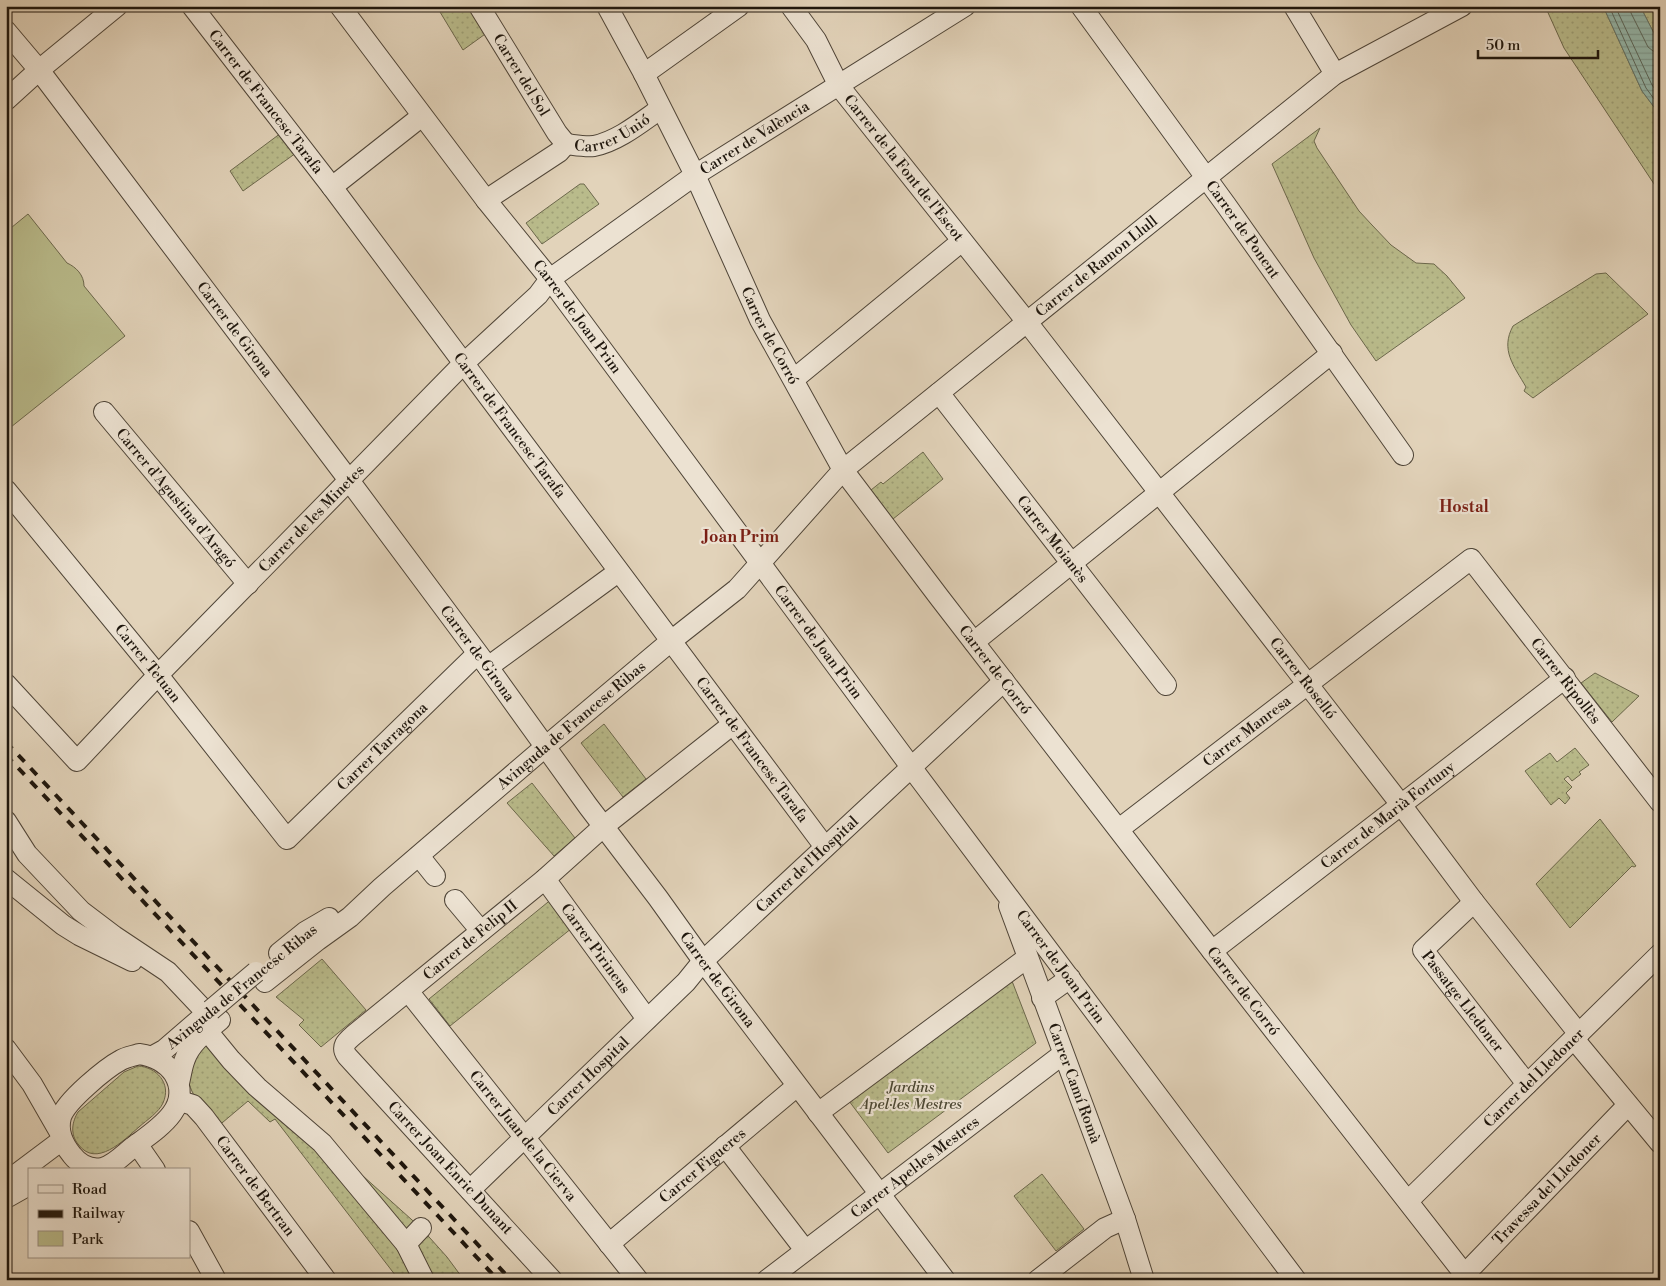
<svg xmlns="http://www.w3.org/2000/svg" width="1666" height="1286" font-family="'Libre Bodoni',serif">
<style>
.green{fill:url(#green-dots);stroke:#6c684c}
.pitch{fill:#b9bb8b;stroke:#6c684c}
.water{fill:url(#water-rules);stroke:#65776c}
.lines{fill:none;stroke-linecap:round;stroke-linejoin:round}
.shore{stroke:#5a675c;stroke-width:1}
.minor-casing{stroke:#4f4538;stroke-width:22}
.minor{stroke:#ece2d2;stroke-width:20}
.rail{stroke:#1e160d;stroke-width:4;stroke-dasharray:9 9;stroke-linecap:butt}
.minor-bridge-casing{stroke:#4f4538;stroke-width:22;stroke-linecap:butt}
.minor-bridge{stroke:#ece2d2;stroke-width:20}
.labels{text-anchor:middle;dominant-baseline:central;stroke-width:4.5;stroke-linejoin:round;paint-order:stroke}
.street-label{font-size:15px;fill:#1e160d;stroke:#ece2d2}
.park-label{font-size:15px;font-style:italic;fill:#4c4833;stroke:#ece2d2}
.neighbourhood-label{font-size:16px;font-weight:bold;fill:#7a1f14;stroke:#ece2d2}
</style>
<defs>
<pattern id="green-dots" width="8" height="8" patternUnits="userSpaceOnUse" patternTransform="scale(1.25)"><rect width="8" height="8" fill="#b9bb8b"/><path d="M2 2h.1M6 6h.1" fill="none" stroke="#9fa077" stroke-width="1.8" stroke-linecap="round"/></pattern>
<pattern id="water-rules" width="6" height="5" patternUnits="userSpaceOnUse" patternTransform="scale(1.25)"><rect width="6" height="5" fill="#95b8ac"/><path d="M0 2.5h6" fill="none" stroke="#809d93"/></pattern>
</defs>
<rect width="100%" height="100%" fill="#e2d3ba"/>
<filter id="stains"><feTurbulence type="fractalNoise" baseFrequency=".004" numOctaves="4"/><feColorMatrix values="0 0 0 0 .2 0 0 0 0 .09 0 0 0 0 .02 0 0 0 .5 -.17"/></filter>
<radialGradient id="worn" r=".72"><stop offset=".6" stop-color="#630" stop-opacity="0"/><stop offset="1" stop-color="#630" stop-opacity=".3"/></radialGradient>
<g class="green">
<polygon points="447,6 472,6 488,32 463,50 440,12"/>
<polygon points="1545,6 1603,6 1642,91 1660,115 1660,193 1564,48"/>
<polygon points="1640,6 1660,6 1660,45"/>
<polygon points="1320,128 1314,141 1317,148 1359,211 1372,225 1391,245 1416,263 1434,264 1447,276 1465,298 1376,361 1351,325 1314,258 1272,164"/>
<polygon points="281,133 296,153 243,191 230,171"/>
<polygon points="580,184 584,184 599,204 542,244 526,223"/>
<path d="M1606 273 1648 314 1533 398 1524 391 1526 387C1514 366 1500 350 1513 326L1596 274Z"/>
<polygon points="923,452 943,479 893,519 871,490 881,482 883,484"/>
<polygon points="1595,673 1639,696 1612,722 1581,683"/>
<polygon points="604,724 646,779 623,797 581,743"/>
<polygon points="1575,748 1589,765 1579,772 1581,774 1572,781 1568,776 1564,779 1572,787 1566,793 1570,798 1565,804 1559,798 1551,805 1525,771 1550,753 1557,762"/>
<polygon points="532,783 575,838 554,856 507,803"/>
<polygon points="1600,819 1636,866 1634,867 1632,866 1570,928 1536,884"/>
<polygon points="553,898 572,928 450,1026 429,999"/>
<polygon points="322,959 366,1010 321,1047 299,1025 304,1020 276,997"/>
<polygon points="1012,981 1036,1043 888,1153 849,1101"/>
<path d="M214 1033 237 1063 421 1228 447 1257 464 1280H399L275 1119 270 1122 248 1101 216 1128C201 1106 175 1080 195 1052 201 1045 208 1039 214 1033Z"/>
<path d="M138 1066C156 1067 172 1083 163 1103 159 1112 147 1120 139 1127 124 1140 96 1169 78 1144 70 1134 72 1122 78 1112L124 1072Z"/>
<polygon points="1042,1174 1084,1229 1056,1251 1014,1196"/>
</g>
<path class="pitch" d="M28 214 67 263C76 267 84 275 84 286L125 336 6 431V232Z"/>
<polygon class="water" points="1603,6 1640,6 1660,45 1660,115 1642,91"/>
<g class="lines">
<g class="shore">
<polyline points="1609,6 1646,88 1660,107"/>
<polyline points="1615,6 1652,85 1660,96"/>
<polyline points="1630,6 1631,13 1648,47 1653,51 1660,52"/>
</g>
<defs>
<g id="minor">
<path id="s1" d="M192 6 332 187 825 847"/>
<path id="s2" d="M340 6 486 200 550 279 911 767 1296 1280"/>
<path id="s3" d="M479 6 557 133 566 144"/>
<path id="s4" d="M607 6 644 74 695 175 760 320 843 470 939 597 1212 951 1469 1280"/>
<path id="s5" d="M791 6 816 40 839 86 1027 322 1402 806 1474 902 1579 1034"/>
<path id="s6" d="M1081 6 1226 205 1403 455"/>
<polyline points="1294,6 1335,74"/>
<path id="s7" d="M6 31 39 70 342 471 488 667 588 806 658 898 703 961 945 1280"/>
<polyline points="644,74 739,6"/>
<polyline points="6,100 39,70 117,6"/>
<path id="s8" d="M566 144C575 145 585 147 594 146 618 141 640 123 660 109"/>
<polyline points="332,187 422,116"/>
<polyline points="486,200 559,152 566,144"/>
<polyline points="794,379 962,241"/>
<path id="s9" d="M939 393 1166 685"/>
<path id="s10" d="M104 412 248 584"/>
<path id="s11" d="M6 490 158 675 287 839 477 654"/>
<polyline points="974,642 1332,353"/>
<polyline points="488,667 618,572"/>
<path id="s12" d="M6 684 77 761 158 675 463 364 538 295 550 279 695 175 965 6"/>
<polyline points="6,821 27,854 81,911 114,936 168,972 202,1008"/>
<path id="s13" d="M1119 829 1471 559 1660 802"/>
<polyline points="419,856 435,876"/>
<polyline points="6,879 63,925 79,935 132,961"/>
<path id="s14" d="M545 879 647 1019"/>
<polyline points="455,900 481,931"/>
<path id="s15" d="M1474 902 1423 950 1527 1084"/>
<path id="s16" d="M1009 906 1125 1219 1144 1280"/>
<path id="s17" d="M1212 951 1565 678"/>
<polyline points="279,953 305,932 329,918"/>
<path id="s18" d="M265 982 318 940 350 917 382 887 545 747 671 641 737 589 843 470 1335 74 1462 6"/>
<path id="s19" d="M408 991 638 1280"/>
<polyline points="1042,998 1070,978"/>
<polyline points="213,1038 231,1060 257,1087 322,1143 406,1244"/>
<polyline points="1574,1039 1660,1143"/>
<polyline points="6,1049 32,1084 59,1131"/>
<path d="M139 1054C153 1056 166 1062 174 1074 194 1107 156 1130 133 1147 124 1154 113 1166 102 1168 90 1170 79 1164 72 1155 63 1144 57 1131 61 1117 66 1101 106 1068 121 1060 126 1057 133 1056 139 1054Z"/>
<polyline points="153,1056 164,1050 207,1013"/>
<path d="M179 1083C181 1075 182 1066 185 1059 191 1042 207 1031 220 1020"/>
<path id="s20" d="M180 1101 193 1105 204 1117 326 1280"/>
<polyline points="818,1113 1027,958"/>
<polyline points="137,1144 155,1170"/>
<polyline points="725,1146 805,1250"/>
<polyline points="6,1182 62,1140"/>
<path id="s21" d="M470 1190 686 982 703 961 1004 681"/>
<polyline points="6,1198 29,1185"/>
<path id="s22" d="M1408 1201 1660 954"/>
<polyline points="421,1228 406,1244 424,1280"/>
<polyline points="189,1231 216,1280"/>
<path id="s23" d="M609 1244 797 1086"/>
<path id="s24" d="M1465 1274 1628 1105"/>
<path id="s25" d="M552 1280 347 1056C340 1046 347 1041 355 1034L545 879 604 826 733 724"/>
<path id="s26" d="M767 1280 1063 1054"/>
<polyline points="1038,1280 1105,1228 1125,1219"/>
</g>
</defs>
<use href="#minor" class="minor-casing"/>
<use href="#minor" class="minor"/>
<g class="rail">
<polyline points="6,742 511,1280"/>
<polyline points="6,755 498,1280"/>
</g>
<defs>
<polyline id="minor-bridge" points="211,1010 256,972"/>
</defs>
<use href="#minor-bridge" class="minor-bridge-casing"/>
<use href="#minor-bridge" class="minor-bridge"/>
</g>
<g class="labels">
<g class="street-label">
<text stroke="none"><textPath href="#s3" startOffset="81">Carrer del Sol</textPath></text>
<text stroke="none"><textPath href="#s1" startOffset="121">Carrer de Francesc Tarafa</textPath></text>
<text stroke="none"><textPath href="#s8" startOffset="49">Carrer Unió</textPath></text>
<text stroke="none"><textPath href="#s12" startOffset="1029">Carrer de València</textPath></text>
<text stroke="none"><textPath href="#s5" startOffset="198">Carrer de la Font de l'Escot</textPath></text>
<text stroke="none"><textPath href="#s6" startOffset="276">Carrer de Ponent</textPath></text>
<text stroke="none"><textPath href="#s18" startOffset="1099">Carrer de Ramon Llull</textPath></text>
<text stroke="none"><textPath href="#s2" startOffset="391">Carrer de Joan Prim</textPath></text>
<text stroke="none"><textPath href="#s7" startOffset="376">Carrer de Girona</textPath></text>
<text stroke="none"><textPath href="#s4" startOffset="368">Carrer de Corró</textPath></text>
<text stroke="none"><textPath href="#s1" startOffset="526">Carrer de Francesc Tarafa</textPath></text>
<text stroke="none"><textPath href="#s10" startOffset="112">Carrer d'Agustina d'Aragó</textPath></text>
<text stroke="none"><textPath href="#s12" startOffset="442">Carrer de les Minetes</textPath></text>
<text stroke="none"><textPath href="#s9" startOffset="185">Carrer Moianès</textPath></text>
<text stroke="none"><textPath href="#s2" startOffset="796">Carrer de Joan Prim</textPath></text>
<text stroke="none"><textPath href="#s7" startOffset="781">Carrer de Girona</textPath></text>
<text stroke="none"><textPath href="#s11" startOffset="224">Carrer Tetuan</textPath></text>
<text stroke="none"><textPath href="#s4" startOffset="772">Carrer de Corró</textPath></text>
<text stroke="none"><textPath href="#s5" startOffset="846">Carrer Roselló</textPath></text>
<text stroke="none"><textPath href="#s13" startOffset="598">Carrer Ripollès</textPath></text>
<text stroke="none"><textPath href="#s18" startOffset="400">Avinguda de Francesc Ribas</textPath></text>
<text stroke="none"><textPath href="#s13" startOffset="161">Carrer Manresa</textPath></text>
<text stroke="none"><textPath href="#s11" startOffset="581">Carrer Tarragona</textPath></text>
<text stroke="none"><textPath href="#s1" startOffset="931">Carrer de Francesc Tarafa</textPath></text>
<text stroke="none"><textPath href="#s17" startOffset="222">Carrer de Marià Fortuny</textPath></text>
<text stroke="none"><textPath href="#s21" startOffset="469">Carrer de l'Hospital</textPath></text>
<text stroke="none"><textPath href="#s25" startOffset="479">Carrer de Felip II</textPath></text>
<text stroke="none"><textPath href="#s14" startOffset="86">Carrer Pirineus</textPath></text>
<text stroke="none"><textPath href="#s2" startOffset="1201">Carrer de Joan Prim</textPath></text>
<text stroke="none"><textPath href="#s7" startOffset="1186">Carrer de Girona</textPath></text>
<text transform="translate(242 987) rotate(-39)">Avinguda de Francesc Ribas</text>
<text stroke="none"><textPath href="#s4" startOffset="1178">Carrer de Corró</textPath></text>
<text stroke="none"><textPath href="#s15" startOffset="135">Passatge Lledoner</textPath></text>
<text stroke="none"><textPath href="#s21" startOffset="164">Carrer Hospital</textPath></text>
<text stroke="none"><textPath href="#s22" startOffset="176">Carrer del Lledoner</textPath></text>
<text stroke="none"><textPath href="#s16" startOffset="189">Carrer Camí Romà</textPath></text>
<text stroke="none"><textPath href="#s19" startOffset="185">Carrer Juan de la Cierva</textPath></text>
<text stroke="none"><textPath href="#s23" startOffset="122">Carrer Figueres</textPath></text>
<text stroke="none"><textPath href="#s26" startOffset="186">Carrer Apel·les Mestres</textPath></text>
<text transform="translate(450 1168) rotate(47)">Carrer Joan Enric Dunant</text>
<text stroke="none"><textPath href="#s20" startOffset="116">Carrer de Bertran</textPath></text>
<text stroke="none"><textPath href="#s24" startOffset="118">Travessa del Lledoner</textPath></text>
</g>
<g class="park-label">
<text x="911" y="1087">Jardins<tspan x="911" dy="17">Apel·les Mestres</tspan></text>
</g>
<g class="neighbourhood-label">
<text x="1464" y="507">Hostal</text>
<text x="741" y="537">Joan Prim</text>
</g>
</g>
<rect width="1666" height="1286" fill="none" stroke="#e2d3ba" stroke-width="25"/>
<rect x="8" y="8" width="1651" height="1271" fill="none" stroke="#1e160d" stroke-width="2.5"/>
<rect x="12" y="12" width="1641" height="1261" fill="none" stroke="#1e160d"/>
<rect x="28" y="1168" width="162" height="90" fill="#ece2d2" stroke="#9a9083"/>
<rect x="38" y="1185" width="25" height="8" fill="#ece2d2" stroke="#9a9083"/>
<text x="72" y="1194" font-size="15" fill="#1e160d">Road</text>
<rect x="38" y="1210" width="25" height="8" fill="#1e160d" stroke="#9a9083"/>
<text x="72" y="1218" font-size="15" fill="#1e160d">Railway</text>
<rect x="38" y="1231" width="25" height="15" fill="#b9bb8b" stroke="#9a9083"/>
<text x="72" y="1244" font-size="15" fill="#1e160d">Park</text>
<path d="M1478 50v8h120v-8" fill="none" stroke="#1e160d" stroke-width="2.5"/>
<text x="1486" y="50" font-size="15" fill="#1e160d" stroke="#ece2d2" stroke-width="4" paint-order="stroke">50 m</text>
<rect width="100%" height="100%" filter="url(#stains)"/>
<rect width="100%" height="100%" fill="url(#worn)"/>
</svg>
